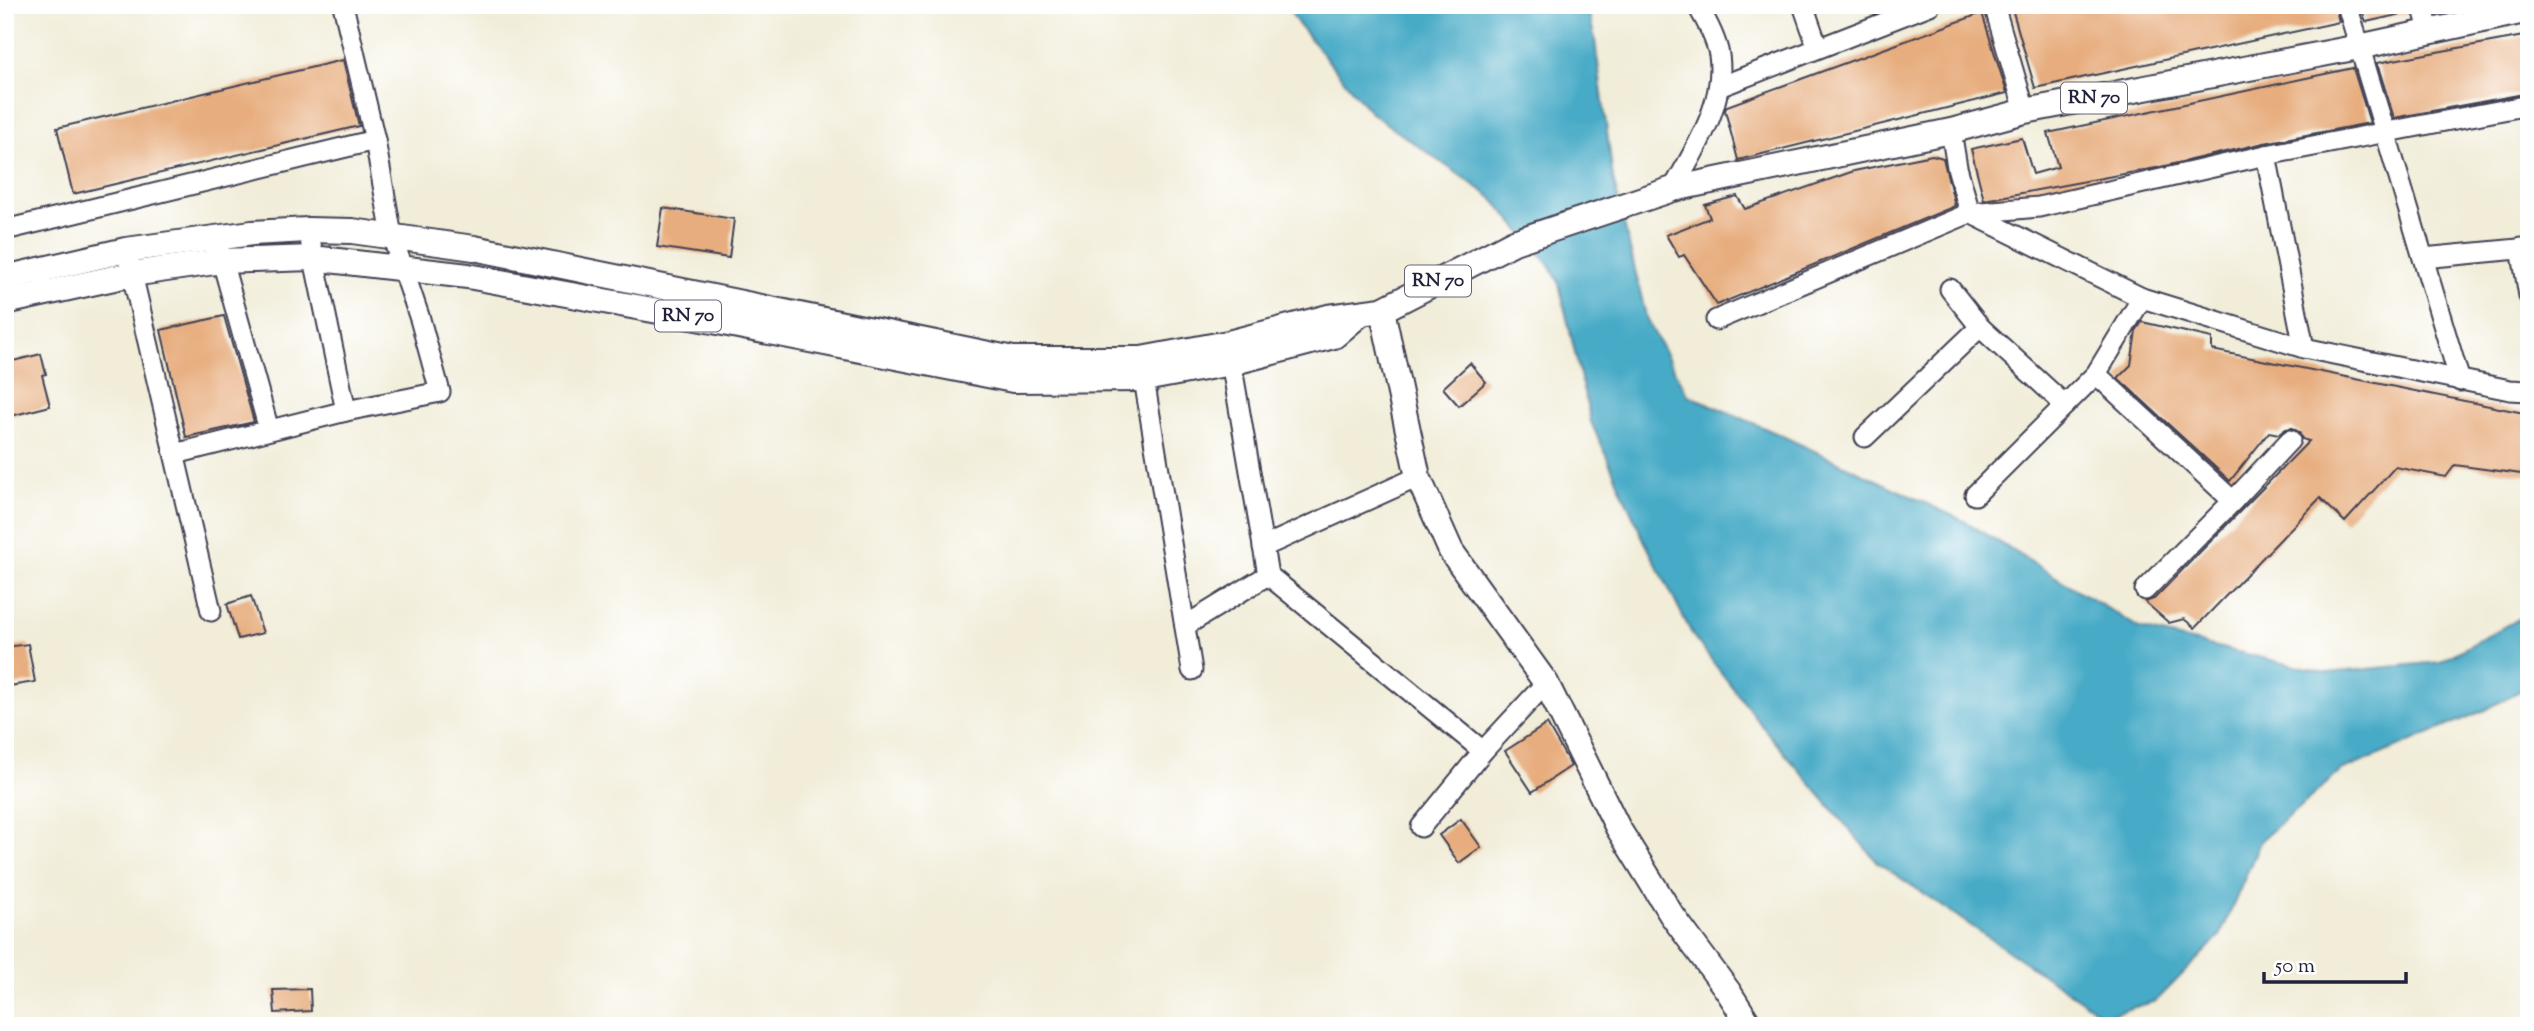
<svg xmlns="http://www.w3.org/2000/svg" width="2534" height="1031" font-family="'Sorts Mill Goudy',serif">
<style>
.water{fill:#47aac6;stroke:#346680;stroke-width:2}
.building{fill:#e7ad7e}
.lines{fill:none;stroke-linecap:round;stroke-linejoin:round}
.minor-casing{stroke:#414053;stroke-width:23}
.major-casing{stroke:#414053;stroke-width:28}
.minor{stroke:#fff;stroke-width:19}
.major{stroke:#fff;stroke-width:24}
.labels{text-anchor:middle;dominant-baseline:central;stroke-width:6;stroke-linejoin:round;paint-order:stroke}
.shield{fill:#fff;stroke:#646476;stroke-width:2}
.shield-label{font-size:19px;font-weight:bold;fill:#22223b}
</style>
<rect width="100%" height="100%" fill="#fff"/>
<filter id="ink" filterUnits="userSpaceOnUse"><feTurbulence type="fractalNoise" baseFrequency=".0143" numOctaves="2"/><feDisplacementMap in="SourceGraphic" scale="14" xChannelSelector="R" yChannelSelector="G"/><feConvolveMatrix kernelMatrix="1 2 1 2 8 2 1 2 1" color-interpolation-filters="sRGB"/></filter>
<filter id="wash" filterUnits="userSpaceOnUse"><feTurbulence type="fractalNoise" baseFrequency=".00686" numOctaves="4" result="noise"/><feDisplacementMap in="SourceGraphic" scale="28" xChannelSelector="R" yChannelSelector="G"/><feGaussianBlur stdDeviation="1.57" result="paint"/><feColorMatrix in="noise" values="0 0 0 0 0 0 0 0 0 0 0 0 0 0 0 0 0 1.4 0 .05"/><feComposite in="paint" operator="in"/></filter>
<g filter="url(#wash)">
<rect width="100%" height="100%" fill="#f1edd9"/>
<polygon class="water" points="1287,5 1587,5 1595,40 1613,178 1647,320 1688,395 1776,433 1966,522 2141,629 2326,673 2440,662 2529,613 2529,686 2485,710 2341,771 2261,840 2220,936 2156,1001 2104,1016 1877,862 1766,731 1693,636 1642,536 1591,422 1558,280 1548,263 1491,197 1371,113 1298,24"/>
<g id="blocks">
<g class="building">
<polygon points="2011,5 2335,5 2339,22 2035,88"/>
<polygon points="2360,5 2410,5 2411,12 2366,22"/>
<polygon points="1982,13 2007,93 1738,160 1725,110 1727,106"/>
<polygon points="2529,35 2529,93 2394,118 2377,63"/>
<polygon points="343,60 359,126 73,194 57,128"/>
<polygon points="2353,68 2370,123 2264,143 2156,168 1984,200 1971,149 2022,138 2033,174 2058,167 2048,133"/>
<polygon points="1932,155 1943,158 1955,206 1717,305 1684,255 1679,257 1666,235 1710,218 1705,205 1737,196 1745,209 1854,171"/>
<polygon points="663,208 734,219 729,258 657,247"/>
<polygon points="224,316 254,422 186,437 161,330"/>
<polygon points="2142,322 2212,338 2212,350 2529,414 2529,475 2455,465 2446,477 2395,467 2345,522 2320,498 2195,628 2184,619 2169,623 2145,602 2154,599 2309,441 2302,439 2299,432 2292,428 2286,429 2279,434 2269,432 2230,481 2118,378 2131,365 2136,331"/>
<polygon points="41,354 46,374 42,375 50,406 11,416 5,393 5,363"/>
<polygon points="1470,363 1486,382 1459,406 1443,388"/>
<polygon points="251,596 263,633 238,639 227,604"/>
<polygon points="28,644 35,682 9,686 5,647"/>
<polygon points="1547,724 1571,766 1532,792 1505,751"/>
<polygon points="1461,819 1481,847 1459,863 1439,835"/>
<polygon points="310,989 311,1011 275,1013 273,990"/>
</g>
</g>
</g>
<g filter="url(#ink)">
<use href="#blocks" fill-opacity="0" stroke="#414053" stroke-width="2"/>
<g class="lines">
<defs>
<g id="minor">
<polyline points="1803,5 1818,48"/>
<polyline points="1994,5 2025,111"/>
<polyline points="2347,5 2460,381"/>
<polyline points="2422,5 2429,30"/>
<polyline points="1719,87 1930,5"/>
<polyline points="1951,131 1957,167 1970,213 2142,298 2304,348 2510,390 2529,391"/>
<polyline points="2266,155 2304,348"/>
<path d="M1673 189C1695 149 1726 103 1719 55 1716 38 1706 20 1697 5"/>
<polyline points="5,230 375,140"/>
<polyline points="308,230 346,411"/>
<polyline points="2521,248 2529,296"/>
<polyline points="219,250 269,430"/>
<polyline points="2423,258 2529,248"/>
<polyline points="129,261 211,611"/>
<polyline points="1950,289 1980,327 2065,405"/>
<polyline points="1716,320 1970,213 2039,207 2266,155 2529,105"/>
<polyline points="1229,350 1268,575 1483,751"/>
<polyline points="1142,367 1192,670"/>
<polyline points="2096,374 2233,501 2290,440"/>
<polyline points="1865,437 1980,327"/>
<polyline points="175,454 346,411 440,392 420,319 392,236 375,140 343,5"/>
<polyline points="1975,495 2096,374 2142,298"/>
<polyline points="1263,547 1418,477"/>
<polyline points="2145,590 2233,501"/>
<polyline points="1185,626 1268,575"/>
<polyline points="1421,827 1483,751 1546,683"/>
</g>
<g id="major">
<polyline points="5,278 126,250 252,233 308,230 352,231 474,248 1013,359 1141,359 1228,343 1328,317 1382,310 1514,242 1673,189 1951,131 2025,111 2359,47 2529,10"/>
<polyline points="5,302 132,274 222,261 312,258 468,276 718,322 1013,380 1144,379 1231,363 1334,336 1360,314"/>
<polyline points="1382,310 1418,477 1451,551 1546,683 1618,828 1671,914 1728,991 1750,1026"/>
</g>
</defs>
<use href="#minor" class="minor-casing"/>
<use href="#major" class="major-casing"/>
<use href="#minor" class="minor"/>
<use href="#major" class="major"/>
</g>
</g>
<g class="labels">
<g class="shield">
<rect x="2061" y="82.5" width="66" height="31" rx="5"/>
<rect x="1405" y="265.5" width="66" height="31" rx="5"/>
<rect x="655" y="300.5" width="66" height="31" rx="5"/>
</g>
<g class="shield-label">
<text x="2094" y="98">RN 70</text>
<text x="1438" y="281">RN 70</text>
<text x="688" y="316">RN 70</text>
</g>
</g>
<rect width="2534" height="1031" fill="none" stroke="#fff" stroke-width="28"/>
<path d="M2264 972v10h142v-10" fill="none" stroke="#22223b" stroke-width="3.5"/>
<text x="2275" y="972" font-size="21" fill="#22223b" stroke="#ffffff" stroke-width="5" paint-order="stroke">50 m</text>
</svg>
